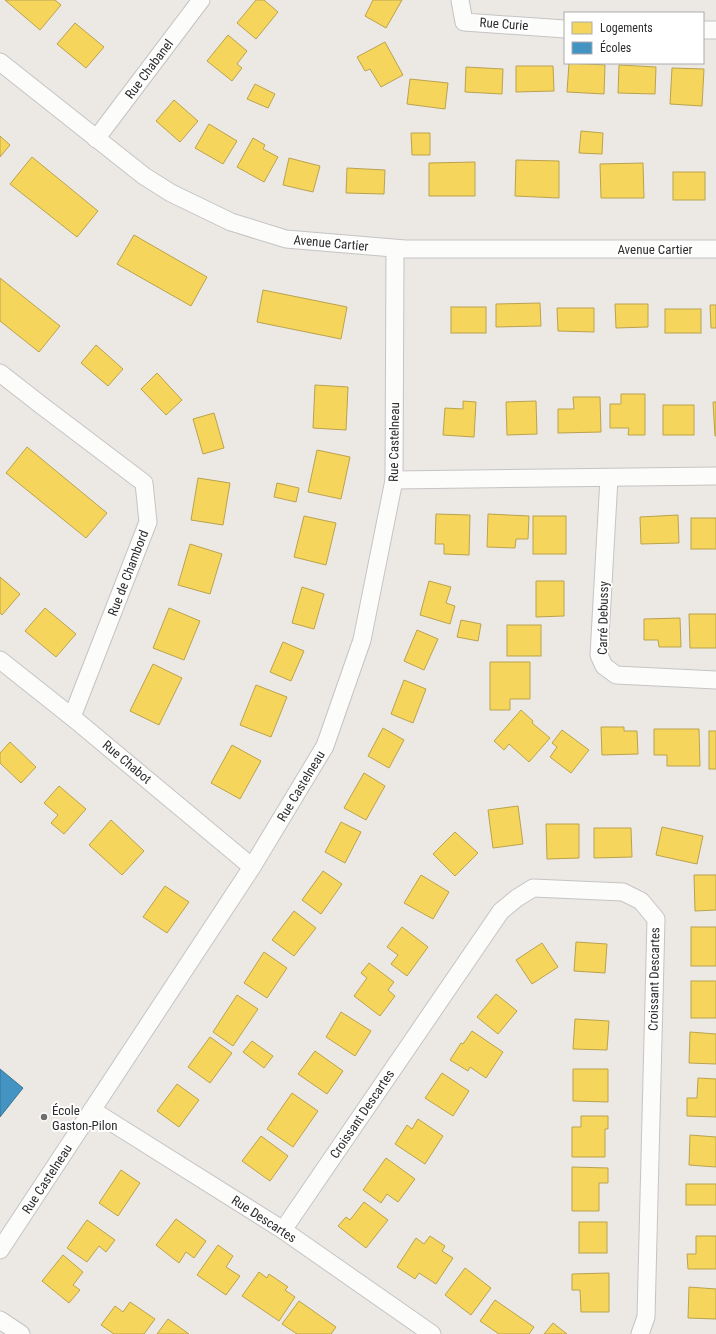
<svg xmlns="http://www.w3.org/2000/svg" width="716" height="1334" font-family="'Roboto Condensed',sans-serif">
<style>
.homes{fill:#f6d55c;stroke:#baa34e}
.schools{fill:#4393c3;stroke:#3d7596}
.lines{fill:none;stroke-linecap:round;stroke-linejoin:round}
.minor-casing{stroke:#c5c4c5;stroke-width:19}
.minor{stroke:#fcfcfb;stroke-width:17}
.poi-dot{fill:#706f6e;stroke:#fff;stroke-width:1.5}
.labels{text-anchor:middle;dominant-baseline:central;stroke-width:4;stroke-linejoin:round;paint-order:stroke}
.street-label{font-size:13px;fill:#2e2e2e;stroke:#fff}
.poi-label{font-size:13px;fill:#2e2e2e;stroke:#fff;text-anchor:start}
</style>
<rect width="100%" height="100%" fill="#ece8e4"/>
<g class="homes">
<polygon points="5,0 55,0 61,5 40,30"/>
<polygon points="256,0 264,0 278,12 256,39 237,23"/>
<polygon points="373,0 402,0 386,28 365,16"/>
<polygon points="75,23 104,47 86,68 57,44"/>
<polygon points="228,35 247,51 237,64 242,68 232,81 207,61"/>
<polygon points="385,42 403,75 381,87 370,69 365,71 357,57"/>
<polygon points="569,63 605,65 604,94 567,92"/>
<polygon points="619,65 656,67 655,94 618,93"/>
<polygon points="516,66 553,66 554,91 516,92"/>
<polygon points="466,67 503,69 502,94 465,92"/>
<polygon points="672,68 704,69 702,106 670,104"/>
<polygon points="410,79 448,83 445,109 407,104"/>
<polygon points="255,84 275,94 268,108 247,99"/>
<polygon points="174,100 198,121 180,142 156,121"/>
<polygon points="209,124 237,141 223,164 195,148"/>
<polygon points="581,131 603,133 602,154 579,153"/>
<polygon points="411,133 430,133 430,155 412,155"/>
<polygon points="0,136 10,145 0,157"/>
<polygon points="253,138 265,145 263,149 278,157 264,182 237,167"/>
<polygon points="32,157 98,211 77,237 10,184"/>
<polygon points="289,158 320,166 313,192 283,185"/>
<polygon points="516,160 559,161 559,198 515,196"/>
<polygon points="475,162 475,196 429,196 429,163"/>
<polygon points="643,163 644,198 601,198 600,164"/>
<polygon points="347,168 385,170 384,194 346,193"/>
<rect x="673" y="172" width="32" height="28"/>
<polygon points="134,235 207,277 191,306 117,264"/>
<polygon points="0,278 60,326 39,352 0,321"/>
<polygon points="263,290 347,307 341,339 257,322"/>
<polygon points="540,303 541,326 496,327 496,304"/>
<polygon points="615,304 648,304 648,327 616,328"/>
<polygon points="710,305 716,305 716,328 711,328"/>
<rect x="451" y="307" width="35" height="26"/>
<polygon points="557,308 594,308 594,332 558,331"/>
<rect x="665" y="309" width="36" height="24"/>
<polygon points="96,345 123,369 108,386 81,363"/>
<polygon points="157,373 182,400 166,415 141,389"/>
<polygon points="315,385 348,387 346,430 313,428"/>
<polygon points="621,394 645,394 645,435 628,435 629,428 610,428 610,404 621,404"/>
<polygon points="573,397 600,397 601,432 558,433 558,409 574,409"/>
<polygon points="463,401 476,402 474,437 443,435 445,408 463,409"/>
<polygon points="536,401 537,434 507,435 506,402"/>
<polygon points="713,402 716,402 716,436 715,436"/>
<rect x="663" y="405" width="31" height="30"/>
<polygon points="214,413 224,448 203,454 193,419"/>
<polygon points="27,447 107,513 86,538 6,473"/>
<polygon points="317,450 350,457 341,499 308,492"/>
<polygon points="198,478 230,483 223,525 191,520"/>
<polygon points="277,483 299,488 296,502 274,497"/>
<polygon points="436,514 470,515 469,555 444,554 444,544 435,544"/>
<polygon points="488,514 529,516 528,539 516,539 515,548 487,547"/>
<polygon points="678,515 679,543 641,544 640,517"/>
<polygon points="304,516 336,523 326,565 294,557"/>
<rect x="533" y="516" width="33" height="38"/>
<rect x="691" y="518" width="25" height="31"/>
<polygon points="190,544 222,554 210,594 178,585"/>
<polygon points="0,577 20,594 2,615 0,613"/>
<polygon points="429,581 451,587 446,603 455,606 450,624 420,615"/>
<polygon points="536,581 564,581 564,616 536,617"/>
<polygon points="302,587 324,594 314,629 292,623"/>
<polygon points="45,608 76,634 56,657 25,631"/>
<polygon points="169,608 200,621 184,660 153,648"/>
<polygon points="689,614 716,614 716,648 690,648"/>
<polygon points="680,618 681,647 659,647 658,640 644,640 644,619"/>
<polygon points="461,620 481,624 478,641 457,637"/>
<rect x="507" y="625" width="34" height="31"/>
<polygon points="417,630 438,639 424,670 404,661"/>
<polygon points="283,642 304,651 291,681 270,672"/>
<polygon points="490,662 530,662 530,699 510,699 510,710 490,710"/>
<polygon points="153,664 182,678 159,725 130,711"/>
<polygon points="404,680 426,689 413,723 391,714"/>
<polygon points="256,685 287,697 271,737 240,725"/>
<polygon points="521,710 533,721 532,723 550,738 529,762 509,744 504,750 494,741"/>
<polygon points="601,727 624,727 624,731 637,731 638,754 602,755"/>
<polygon points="383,728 404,740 389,768 368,756"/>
<polygon points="654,729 699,729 700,766 667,766 667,755 654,755"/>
<polygon points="562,730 589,750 571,773 550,757 557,747 552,743"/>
<rect x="709" y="731" width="7" height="38"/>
<polygon points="10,742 36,767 21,783 0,763 0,753"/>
<polygon points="232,745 261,761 240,799 211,783"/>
<polygon points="364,773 385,786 366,820 344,808"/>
<polygon points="59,786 86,809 64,834 51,823 58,815 44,803"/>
<polygon points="518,806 523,844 493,848 488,810"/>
<polygon points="111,820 144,851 122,875 89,845"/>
<polygon points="341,822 361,832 345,863 325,852"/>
<polygon points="546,824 579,824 579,858 547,859"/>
<polygon points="662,827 703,836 697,864 656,855"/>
<polygon points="594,828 631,828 632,857 594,858"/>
<polygon points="455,832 478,853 455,876 433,854"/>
<polygon points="323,871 342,884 321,914 302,900"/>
<polygon points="421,875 449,892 433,919 404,903"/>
<polygon points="694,875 716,875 716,910 695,911"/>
<polygon points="165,886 189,902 167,933 143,917"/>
<polygon points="294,911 316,928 294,956 272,940"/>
<polygon points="402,927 428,947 407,976 391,964 398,955 387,947"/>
<rect x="691" y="927" width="25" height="39"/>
<polygon points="576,942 607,944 605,973 574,971"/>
<polygon points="542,943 558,967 532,984 516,960"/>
<polygon points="264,952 287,968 267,998 244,983"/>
<polygon points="369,963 394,982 388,990 395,996 380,1016 354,996 367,978 361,973"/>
<rect x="691" y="981" width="25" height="37"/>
<polygon points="496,994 517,1011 498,1034 477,1017"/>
<polygon points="237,995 258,1009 233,1046 213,1032"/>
<polygon points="341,1012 371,1031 355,1056 326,1037"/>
<polygon points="575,1019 609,1021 607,1050 573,1049"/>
<polygon points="472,1031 503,1052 486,1078 470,1067 468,1071 450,1060 461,1043 463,1044"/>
<polygon points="690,1032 716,1034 716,1064 689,1063"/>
<polygon points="210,1037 232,1053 210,1083 188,1067"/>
<polygon points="252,1041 273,1056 264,1068 243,1052"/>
<polygon points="315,1051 343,1071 327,1094 298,1074"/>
<polygon points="573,1069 608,1069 608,1102 573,1101"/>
<polygon points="442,1073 469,1091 453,1116 425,1098"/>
<polygon points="698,1078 716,1079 716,1117 687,1116 687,1098 697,1098"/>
<polygon points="177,1084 199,1100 179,1127 157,1111"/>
<polygon points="292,1093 318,1111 293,1147 267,1129"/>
<polygon points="581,1116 608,1116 608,1129 605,1129 605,1157 572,1157 572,1127 581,1127"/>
<polygon points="418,1119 443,1136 425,1164 395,1144 407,1125 412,1129"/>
<polygon points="690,1135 716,1137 716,1167 689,1165"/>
<polygon points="261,1136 288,1156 270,1181 242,1161"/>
<polygon points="386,1158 415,1179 398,1202 387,1194 381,1203 363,1190"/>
<polygon points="572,1167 608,1168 608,1183 599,1183 599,1211 572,1211"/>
<polygon points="121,1170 140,1183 118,1216 99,1203"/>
<rect x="686" y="1184" width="30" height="21"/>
<polygon points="364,1202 388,1220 366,1248 338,1226 346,1217 350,1220"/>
<polygon points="176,1219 206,1241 194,1258 186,1252 179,1263 156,1245"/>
<polygon points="87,1220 115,1240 106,1252 99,1246 87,1262 67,1248"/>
<rect x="579" y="1222" width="28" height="31"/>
<polygon points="430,1236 445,1246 442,1251 453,1258 436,1284 419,1273 415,1279 397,1267 416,1238 424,1244"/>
<polygon points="696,1236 716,1236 716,1269 688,1269 687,1254 696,1254"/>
<polygon points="218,1245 233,1256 226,1267 240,1276 226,1295 197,1275"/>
<polygon points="63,1255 83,1272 73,1285 80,1290 69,1303 42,1281"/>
<polygon points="465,1268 491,1288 471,1315 445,1295"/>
<polygon points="259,1272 267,1278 269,1274 288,1287 285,1290 295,1297 279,1321 242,1296"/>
<polygon points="609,1273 609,1312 581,1312 580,1290 572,1290 572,1274"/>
<polygon points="689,1287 716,1289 716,1319 688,1318"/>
<polygon points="495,1300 534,1327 529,1334 499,1334 480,1321"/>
<polygon points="299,1301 336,1327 331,1334 297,1334 282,1324"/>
<polygon points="130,1302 155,1319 144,1334 114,1334 101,1325 115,1306 123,1312"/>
<polygon points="168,1319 189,1334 157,1334"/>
<polygon points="553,1323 567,1334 544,1334"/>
</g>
<polygon class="schools" points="0,1069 23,1088 0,1117"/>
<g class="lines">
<defs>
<g id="minor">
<polyline points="460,0 464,22 565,29"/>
<polyline points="703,30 716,30"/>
<polyline points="0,62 144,176 171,193 231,222 286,239 405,249 716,249"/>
<polyline points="96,139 201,0"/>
<polyline points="0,373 41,405 144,483 148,522 72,717"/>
<polyline points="609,478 599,655 604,666 616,675 716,680"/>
<polyline points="394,480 716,476"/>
<polyline points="0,660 72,717 252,867"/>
<polyline points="92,1110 283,1230 432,1334"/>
<polyline points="283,1230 501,911 517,898 533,888 623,892 641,901 656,919 646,1317 640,1334"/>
<polyline points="0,1250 252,867 325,746 362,640 394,480 395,249"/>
<polyline points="0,1320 21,1334"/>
</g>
</defs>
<use href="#minor" class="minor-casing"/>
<use href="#minor" class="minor"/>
</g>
<circle class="poi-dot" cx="44" cy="1117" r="4"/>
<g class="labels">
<g class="street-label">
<text transform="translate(504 24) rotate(4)">Rue Curie</text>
<text transform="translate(149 69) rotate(-53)">Rue Chabanel</text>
<text transform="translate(331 243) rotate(5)">Avenue Cartier</text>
<text x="655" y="249">Avenue Cartier</text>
<text transform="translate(394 442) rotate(-89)">Rue Castelneau</text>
<text transform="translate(128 573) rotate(-69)">Rue de Chambord</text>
<text transform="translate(603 618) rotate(-89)">Carré Debussy</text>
<text transform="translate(127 762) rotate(40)">Rue Chabot</text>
<text transform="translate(301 786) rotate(-59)">Rue Castelneau</text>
<text transform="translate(654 979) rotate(-89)">Croissant Descartes</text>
<text transform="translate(362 1114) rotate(-56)">Croissant Descartes</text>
<text transform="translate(47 1179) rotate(-57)">Rue Castelneau</text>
<text transform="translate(264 1219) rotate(33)">Rue Descartes</text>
</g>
<g class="poi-label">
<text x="52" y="1110">École<tspan x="52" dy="15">Gaston-Pilon</tspan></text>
</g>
</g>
<rect x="564" y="12" width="140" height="52" fill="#ffffff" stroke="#ababab"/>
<rect x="572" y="22" width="20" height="12" fill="#f6d55c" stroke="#ababab"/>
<text x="600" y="32" font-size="12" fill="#2e2e2e">Logements</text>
<rect x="572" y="42" width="20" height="12" fill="#4393c3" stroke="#ababab"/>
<text x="600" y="52" font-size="12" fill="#2e2e2e">Écoles</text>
</svg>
